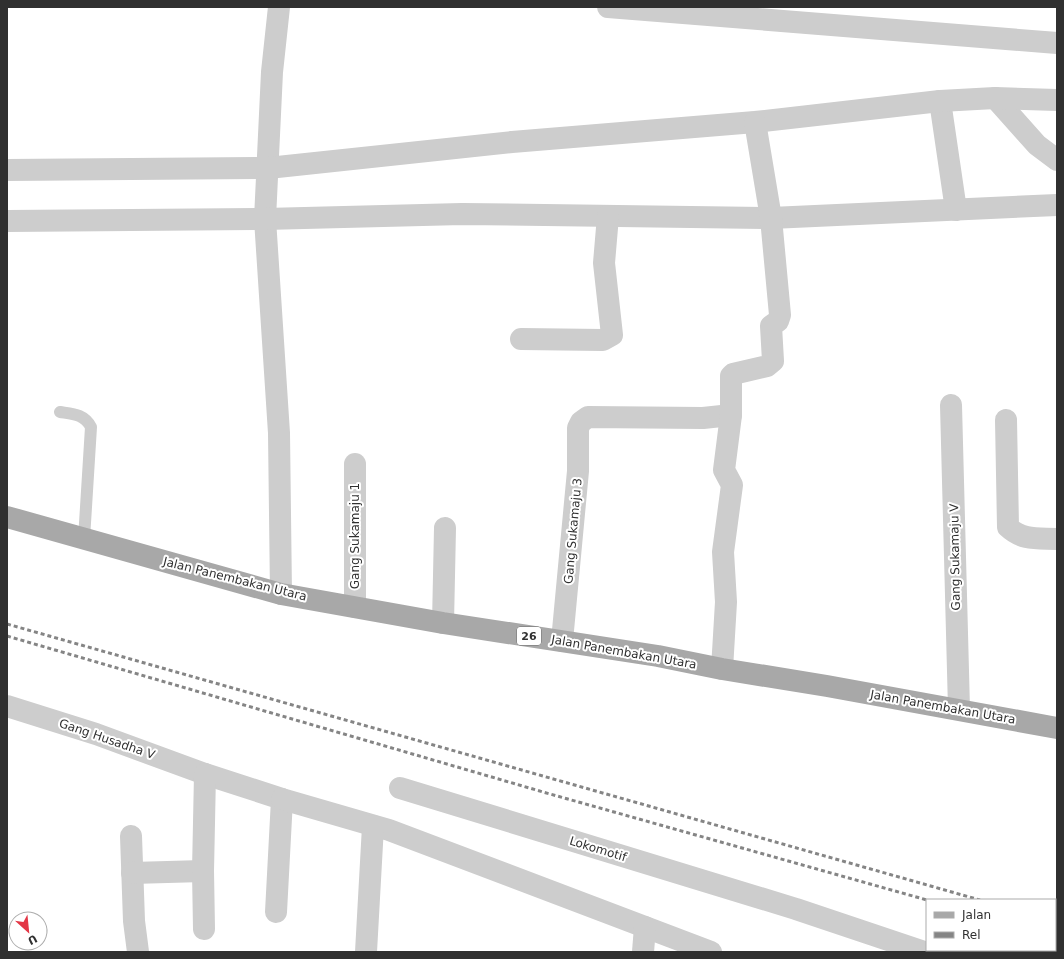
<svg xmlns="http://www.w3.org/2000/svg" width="1064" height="959" font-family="'DejaVu Sans',sans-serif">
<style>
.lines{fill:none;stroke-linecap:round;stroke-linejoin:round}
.service{stroke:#cdcdcd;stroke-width:12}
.minor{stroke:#cdcdcd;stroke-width:22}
.primary{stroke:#a8a8a8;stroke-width:22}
.rail{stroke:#858585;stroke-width:3;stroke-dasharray:4 3;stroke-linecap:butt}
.labels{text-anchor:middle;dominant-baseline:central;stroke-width:4;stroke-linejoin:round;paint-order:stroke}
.shield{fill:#fff;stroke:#6e6e6e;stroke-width:1}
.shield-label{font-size:11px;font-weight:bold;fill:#303030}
.street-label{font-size:12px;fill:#303030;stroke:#fff}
</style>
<rect width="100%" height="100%" fill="#fff"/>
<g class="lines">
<path class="service" d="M60 412C73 414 84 414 91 427L84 539"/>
<g class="minor">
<polyline points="279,7 272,72 265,219 279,433 281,594"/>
<polyline points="608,7 1057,43"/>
<polyline points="995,98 1037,145 1057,160"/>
<polyline points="940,101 956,210"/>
<polyline points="7,170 268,168 512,142 755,122 940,101 995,98 1057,100"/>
<polyline points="7,221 265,219 462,214 771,218 1057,205"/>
<polyline points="521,339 603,340 612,335 604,263 608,216"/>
<polyline points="951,405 959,709"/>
<path d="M1006 420 1008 527C1023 541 1038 538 1057 539"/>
<polyline points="355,464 355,607"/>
<polyline points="443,623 445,528"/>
<polyline points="562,641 578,471 578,428 581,422 588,417 703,418 731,415"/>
<polyline points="722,669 726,602 723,552 732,485 724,470 731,415 731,376 733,374 767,366 773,361 771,326 778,321 780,315 771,218 755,122"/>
<polyline points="7,706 96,734 205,774 282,799 276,912"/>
<polyline points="400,788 796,909 924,952"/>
<polyline points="282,799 389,830 711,952"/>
<polyline points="131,836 134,921 138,952"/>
<polyline points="132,873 203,871"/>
<polyline points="204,929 203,871 205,774"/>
<polyline points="366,952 373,826"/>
<polyline points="643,952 645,927"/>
</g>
<polyline class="primary" points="7,517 281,594 443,623 658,656 722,669 827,686 1057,728"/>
<g class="rail">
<polyline points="7,624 980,900"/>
<polyline points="7,636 550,794 927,900"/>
<polyline points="1055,921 1057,922"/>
<polyline points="1055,936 1057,937"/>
</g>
</g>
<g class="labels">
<rect class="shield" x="517" y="627" width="24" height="18" rx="3"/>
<g class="shield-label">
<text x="529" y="636">26</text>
</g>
<g class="street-label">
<text transform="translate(573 531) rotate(-85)">Gang Sukamaju 3</text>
<text transform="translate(355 536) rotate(-90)">Gang Sukamaju 1</text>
<text transform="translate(955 557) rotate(-91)">Gang Sukamaju V</text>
<text transform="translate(235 579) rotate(14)">Jalan Panembakan Utara</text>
<text transform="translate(624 652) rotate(10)">Jalan Panembakan Utara</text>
<text transform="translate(943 707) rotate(10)">Jalan Panembakan Utara</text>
<text transform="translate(107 739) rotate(19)">Gang Husadha V</text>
<text transform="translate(598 849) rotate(17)">Lokomotif</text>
</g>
</g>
<rect width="1064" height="959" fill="none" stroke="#303030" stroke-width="16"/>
<rect x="926" y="899" width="130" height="52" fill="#ffffff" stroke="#acacac"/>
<rect x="934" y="912" width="20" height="6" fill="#a8a8a8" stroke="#acacac"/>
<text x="962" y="919" font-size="12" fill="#303030">Jalan</text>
<rect x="934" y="932" width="20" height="6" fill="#858585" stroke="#acacac"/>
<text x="962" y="939" font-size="12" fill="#303030">Rel</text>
<g transform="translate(28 931) rotate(153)"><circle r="19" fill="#ffffff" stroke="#acacac"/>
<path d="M0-3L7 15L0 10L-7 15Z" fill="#e33746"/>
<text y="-6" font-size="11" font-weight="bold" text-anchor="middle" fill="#303030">U</text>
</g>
</svg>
